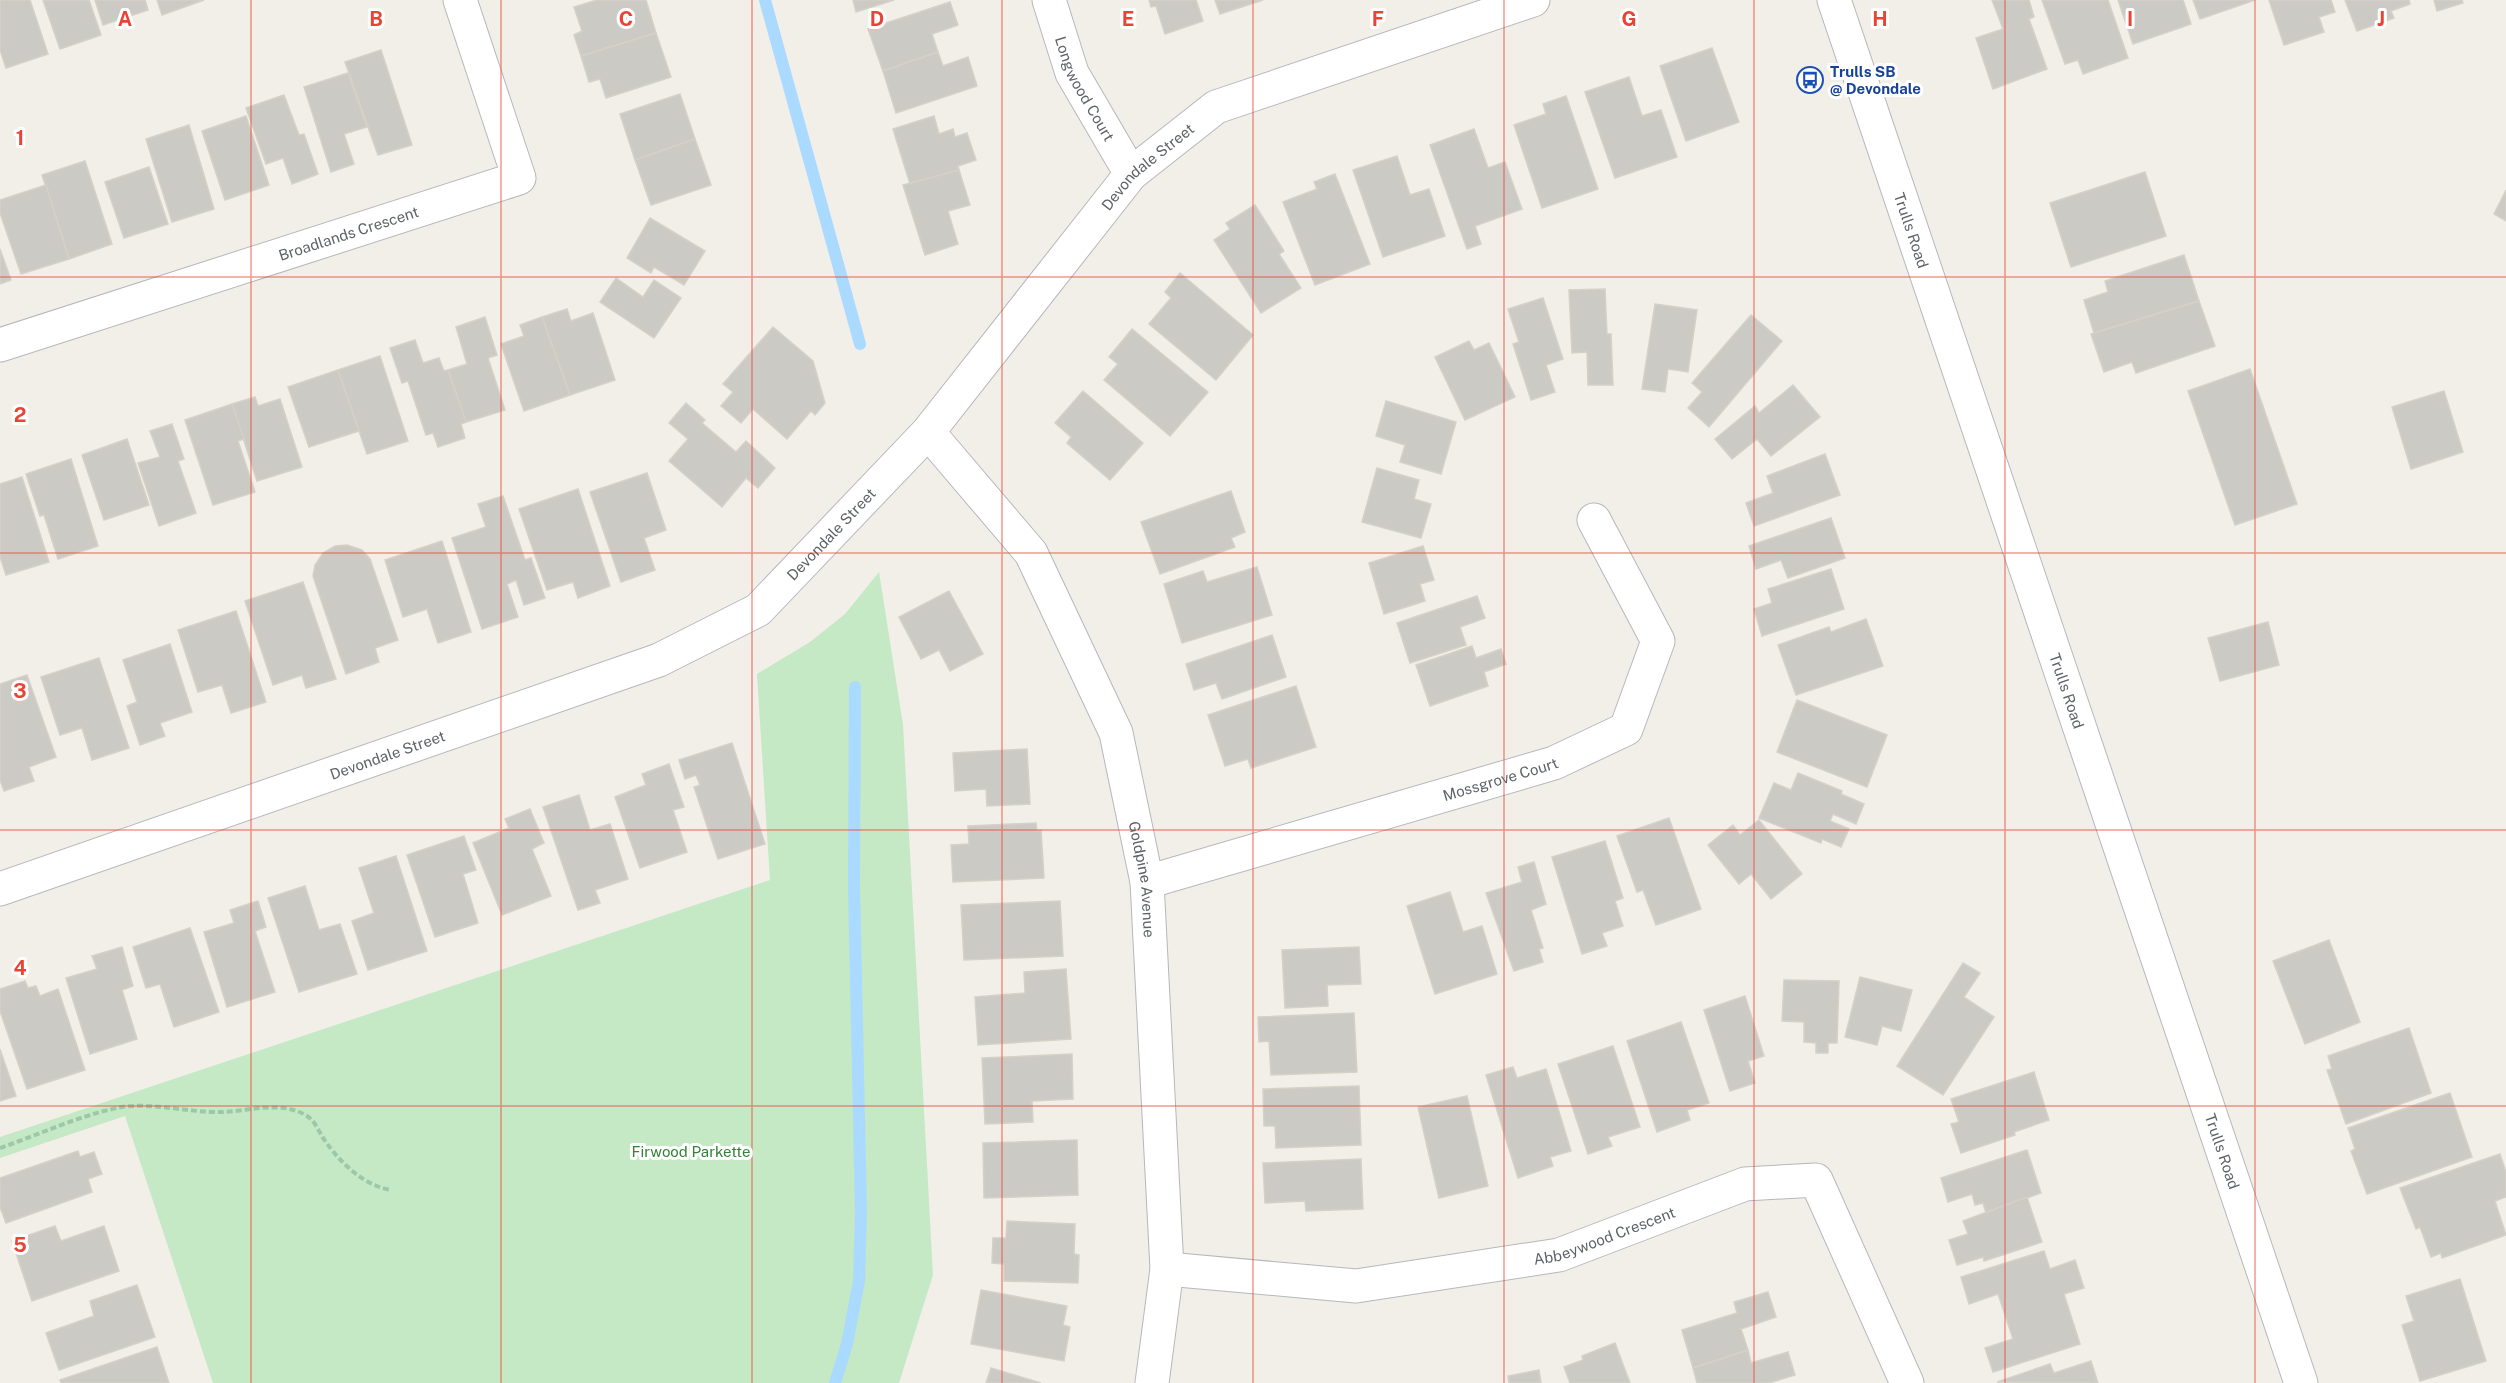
<svg xmlns="http://www.w3.org/2000/svg" width="2506" height="1383" font-family="'Public Sans',sans-serif">
<style>
.green{fill:#c5e8c5}
.lines{fill:none;stroke-linecap:round;stroke-linejoin:round}
.stream{stroke:#aadaff;stroke-width:12}
.building{fill:#cccac5;stroke:#d6d1c6;stroke-width:1.5}
.minor-casing{stroke:#b5b8bc;stroke-width:35}
.path{stroke:#9cc7a9;stroke-width:4;stroke-dasharray:6 3;stroke-linecap:butt}
.minor{stroke:#fff;stroke-width:33}
.grid{fill:none;stroke:#ea4335;stroke-width:1.5;stroke-opacity:0.55}
.labels{text-anchor:middle;dominant-baseline:central;stroke-width:6;stroke-linejoin:round;paint-order:stroke}
.transit-label{font-size:15px;font-weight:bold;fill:#164399;stroke:#fff;text-anchor:start}
.street-label{font-size:15px;fill:#5f6368;stroke:#fff}
.park-label{font-size:15px;fill:#348238;stroke:#fff}
.grid-label{font-size:20px;text-anchor:middle;font-weight:bold;fill:#ea4335;stroke:#fff;stroke-width:6;stroke-linejoin:round;paint-order:stroke}
</style>
<rect width="100%" height="100%" fill="#f1efe8"/>
<polygon class="green" points="879,572 903,725 933,1275 899,1383 213,1383 125,1116 0,1158 0,1137 770,880 757,674 810,642 845,614"/>
<g class="lines">
<g class="stream">
<polyline points="765,0 860,344"/>
<polyline points="835,1383 847,1344 859,1281 861,1212 854,886 855,687"/>
</g>
</g>
<g class="building">
<polygon points="0,0 30,0 48,54 6,68 0,50"/>
<polygon points="43,0 89,0 101,35 60,49"/>
<polygon points="95,0 145,0 148,10 103,25"/>
<polygon points="157,0 204,0 162,15"/>
<polygon points="597,0 646,0 656,33 581,56 574,35 582,31 574,7"/>
<polygon points="853,0 894,0 856,12"/>
<polygon points="1149,0 1196,0 1203,21 1165,34 1156,6 1151,7"/>
<polygon points="1215,0 1263,0 1220,14"/>
<polygon points="1992,0 2029,0 2034,17 2029,19 2047,69 1993,89 1976,38 2003,29"/>
<polygon points="2042,0 2108,0 2128,58 2083,74 2078,60 2065,64"/>
<polygon points="2118,0 2183,0 2191,24 2133,44"/>
<polygon points="2193,0 2255,0 2200,19"/>
<polygon points="2269,0 2331,0 2335,12 2319,17 2324,32 2284,45"/>
<polygon points="2345,0 2409,0 2410,4 2391,11 2394,18 2357,31"/>
<polygon points="2434,0 2462,0 2463,3 2437,11"/>
<polygon points="950,2 958,25 932,34 938,52 883,71 868,29"/>
<polygon points="656,33 671,77 606,98 600,79 589,82 581,56"/>
<polygon points="1712,48 1739,122 1686,141 1660,66"/>
<polygon points="381,50 412,145 378,155 345,62"/>
<polygon points="938,52 943,66 968,57 977,86 896,113 883,71"/>
<polygon points="348,73 367,127 344,134 354,164 331,172 304,87"/>
<polygon points="1629,77 1642,116 1661,110 1677,157 1615,178 1585,92"/>
<polygon points="680,94 695,139 635,160 620,114"/>
<polygon points="284,95 299,135 304,134 318,174 292,184 283,158 266,164 246,108"/>
<polygon points="1566,96 1598,189 1542,208 1514,125 1546,114 1543,104"/>
<polygon points="246,116 269,185 225,200 202,131"/>
<polygon points="934,116 939,134 953,129 955,137 967,133 976,160 958,166 959,170 910,184 893,129"/>
<polygon points="189,125 214,209 172,222 146,139"/>
<polygon points="1474,129 1488,168 1505,162 1522,209 1475,226 1481,244 1467,249 1430,145"/>
<polygon points="695,139 711,185 651,205 635,160"/>
<polygon points="1397,156 1410,195 1429,189 1445,236 1383,257 1353,170"/>
<polygon points="85,161 112,244 69,259 42,175"/>
<polygon points="149,167 168,224 124,238 105,182"/>
<polygon points="959,170 970,205 948,211 958,244 925,255 903,185"/>
<polygon points="2145,172 2166,236 2071,267 2050,203"/>
<polygon points="1335,174 1370,264 1315,285 1283,202 1317,189 1314,182"/>
<polygon points="46,185 69,259 21,274 0,213 0,200"/>
<polygon points="2506,190 2506,221 2494,214"/>
<polygon points="1255,205 1284,251 1279,254 1301,288 1261,313 1214,240 1230,229 1226,223"/>
<polygon points="650,218 705,251 684,285 654,267 651,273 627,258"/>
<polygon points="0,249 11,280 0,284"/>
<polygon points="2184,255 2199,301 2094,333 2084,300 2108,292 2105,281"/>
<polygon points="1180,273 1253,335 1216,380 1149,324 1171,298 1165,292"/>
<polygon points="616,278 643,297 654,280 681,298 654,338 600,302"/>
<polygon points="1605,289 1607,334 1611,334 1613,385 1588,385 1587,352 1572,353 1569,290"/>
<polygon points="1543,298 1563,359 1546,365 1555,392 1531,400 1513,344 1519,342 1508,309"/>
<polygon points="2199,301 2215,346 2136,373 2132,362 2104,372 2091,334"/>
<polygon points="1655,304 1697,310 1688,372 1668,369 1665,392 1642,389"/>
<polygon points="567,309 571,321 593,313 615,380 570,395 542,317"/>
<polygon points="1751,315 1782,341 1709,427 1688,408 1702,392 1692,383"/>
<polygon points="485,317 497,355 488,358 505,410 466,422 448,370 467,364 456,327"/>
<polygon points="542,317 570,395 524,411 501,344 524,336 520,325"/>
<polygon points="773,327 813,361 825,403 815,415 811,411 787,439 753,409 741,423 721,406 733,392 723,384"/>
<polygon points="1132,329 1208,392 1170,436 1104,380 1118,364 1109,357"/>
<polygon points="415,340 423,363 439,358 444,371 448,370 466,422 461,424 465,438 438,447 433,433 426,435 408,381 402,383 390,348"/>
<polygon points="1469,341 1474,350 1489,343 1515,397 1465,420 1435,357"/>
<polygon points="380,356 408,441 367,454 338,370"/>
<polygon points="2250,369 2297,504 2235,525 2188,391"/>
<polygon points="338,370 359,431 309,447 288,387"/>
<polygon points="1793,385 1820,417 1771,456 1757,439 1732,459 1715,439 1755,406 1759,413"/>
<polygon points="1083,391 1143,443 1110,480 1067,443 1071,437 1055,423"/>
<polygon points="2444,391 2463,452 2411,469 2392,407"/>
<polygon points="255,397 258,406 280,399 302,467 257,481 232,404"/>
<polygon points="1386,401 1456,422 1441,474 1400,462 1405,445 1376,436"/>
<polygon points="686,403 705,420 702,423 736,452 746,441 775,468 758,488 746,478 722,507 669,461 688,439 669,423"/>
<polygon points="232,404 244,439 238,441 255,492 213,505 185,420"/>
<polygon points="172,424 184,459 178,461 196,513 159,526 138,463 160,457 150,431"/>
<polygon points="127,439 149,505 104,520 82,455"/>
<polygon points="1825,454 1840,495 1754,526 1746,503 1773,493 1767,476"/>
<polygon points="71,459 98,546 58,559 44,515 40,516 26,474"/>
<polygon points="1377,468 1419,480 1414,499 1431,504 1421,538 1362,522"/>
<polygon points="647,473 666,530 644,538 655,570 621,582 590,492"/>
<polygon points="22,477 49,562 6,575 0,557 0,484"/>
<polygon points="578,489 610,586 578,598 573,582 547,590 519,509"/>
<polygon points="1231,491 1245,532 1231,538 1235,547 1160,574 1141,522"/>
<polygon points="503,496 525,560 531,558 545,598 524,605 516,580 507,584 518,617 482,629 452,538 486,527 478,504"/>
<polygon points="1831,518 1845,558 1788,578 1781,560 1756,569 1749,546"/>
<polygon points="442,541 471,632 438,643 427,609 403,617 385,560"/>
<polygon points="347,545 362,550 370,559 398,640 375,648 379,662 346,674 313,576 315,565 323,553 335,546"/>
<polygon points="1423,546 1434,580 1420,584 1425,601 1384,614 1369,563"/>
<polygon points="1257,567 1272,615 1182,643 1164,584 1203,571 1207,582"/>
<polygon points="1831,569 1844,609 1762,636 1754,609 1772,603 1768,589"/>
<polygon points="303,582 336,679 306,688 302,675 273,685 245,601"/>
<polygon points="949,591 983,654 950,671 939,650 921,659 899,617"/>
<polygon points="1477,596 1485,618 1460,627 1466,645 1410,663 1397,623"/>
<polygon points="236,611 266,702 231,713 222,685 198,692 178,630"/>
<polygon points="1866,619 1883,666 1796,695 1778,645 1829,627 1831,632"/>
<polygon points="2268,622 2279,665 2220,681 2208,638"/>
<polygon points="1272,635 1286,677 1222,699 1216,683 1194,690 1186,664"/>
<polygon points="170,644 192,712 160,723 165,736 140,745 127,706 137,702 123,660"/>
<polygon points="1472,646 1476,658 1501,649 1506,664 1484,672 1488,686 1430,706 1416,665"/>
<polygon points="99,658 129,748 92,760 82,728 60,735 41,677"/>
<polygon points="27,675 56,757 29,767 34,781 4,791 0,780 0,684"/>
<polygon points="1296,686 1316,747 1251,768 1248,759 1225,766 1208,715"/>
<polygon points="1797,700 1887,735 1867,787 1777,752"/>
<polygon points="732,743 765,844 718,859 694,787 700,785 696,775 685,779 679,760"/>
<polygon points="1027,749 1030,804 987,806 986,789 955,791 953,753"/>
<polygon points="669,764 684,807 673,810 687,852 640,868 615,797 646,785 642,774"/>
<polygon points="1798,773 1842,791 1841,794 1864,804 1856,824 1833,814 1830,821 1849,829 1841,847 1822,839 1821,843 1759,818 1774,783 1791,790"/>
<polygon points="579,795 590,830 610,824 628,879 595,890 600,903 578,910 543,807"/>
<polygon points="530,809 544,843 532,849 551,896 502,915 473,843 509,828 505,819"/>
<polygon points="1669,818 1701,909 1656,925 1643,890 1637,892 1617,836"/>
<polygon points="1759,820 1802,874 1771,899 1751,874 1739,884 1708,845 1733,825 1740,835"/>
<polygon points="1036,823 1037,831 1041,830 1044,878 953,882 951,845 969,844 968,826"/>
<polygon points="464,836 476,870 463,874 478,923 435,937 407,855"/>
<polygon points="1605,841 1623,898 1615,901 1623,926 1602,933 1607,946 1582,954 1552,857"/>
<polygon points="396,856 427,951 368,970 352,921 374,913 359,868"/>
<polygon points="1534,862 1546,904 1531,910 1543,948 1539,949 1543,962 1514,971 1486,893 1522,882 1518,867"/>
<polygon points="305,886 319,930 340,924 357,974 299,992 268,898"/>
<polygon points="1450,892 1463,932 1482,926 1497,974 1435,994 1407,906"/>
<polygon points="258,901 266,927 255,931 275,992 227,1007 204,932 234,923 230,910"/>
<polygon points="1060,901 1063,956 964,960 961,905"/>
<polygon points="190,928 219,1012 174,1027 160,984 146,988 133,947"/>
<polygon points="2329,940 2360,1022 2305,1044 2273,961"/>
<polygon points="122,947 133,986 122,990 137,1039 90,1054 66,978 97,969 92,956"/>
<polygon points="1359,947 1361,984 1327,985 1328,1006 1285,1008 1282,950"/>
<polygon points="1963,963 1980,973 1964,997 1994,1017 1943,1095 1897,1066"/>
<polygon points="1066,969 1071,1039 978,1045 975,997 1025,993 1024,972"/>
<polygon points="1860,977 1912,990 1901,1031 1882,1026 1877,1045 1845,1037"/>
<polygon points="1784,980 1839,981 1837,1043 1828,1043 1828,1053 1816,1053 1816,1043 1804,1042 1804,1022 1782,1021"/>
<polygon points="25,981 28,988 36,986 40,996 58,989 85,1070 27,1089 0,1011 0,989"/>
<polygon points="1745,996 1764,1056 1748,1061 1755,1083 1730,1091 1704,1010"/>
<polygon points="1354,1013 1357,1072 1271,1075 1269,1041 1259,1042 1258,1017"/>
<polygon points="1681,1022 1709,1103 1687,1110 1690,1120 1657,1132 1627,1041"/>
<polygon points="2409,1028 2431,1093 2346,1124 2327,1070 2332,1069 2328,1056"/>
<polygon points="1613,1046 1640,1127 1608,1137 1612,1146 1588,1154 1558,1064"/>
<polygon points="0,1049 16,1096 0,1101"/>
<polygon points="1072,1054 1073,1099 1032,1101 1033,1122 985,1124 982,1058"/>
<polygon points="1513,1067 1517,1078 1546,1069 1571,1151 1550,1157 1553,1166 1518,1178 1486,1075"/>
<polygon points="2034,1072 2049,1120 2014,1132 2015,1135 1961,1153 1951,1124 1959,1122 1951,1099"/>
<polygon points="1359,1086 1361,1145 1276,1148 1275,1126 1264,1126 1263,1089"/>
<polygon points="2450,1093 2472,1157 2367,1194 2351,1151 2355,1149 2348,1128"/>
<polygon points="1467,1096 1488,1186 1439,1198 1418,1107"/>
<polygon points="1077,1140 1078,1195 984,1198 983,1143"/>
<polygon points="2027,1150 2041,1193 1986,1213 1983,1203 1975,1205 1972,1194 1948,1202 1941,1178"/>
<polygon points="78,1151 80,1157 94,1152 102,1174 88,1179 92,1192 6,1223 0,1207 0,1178"/>
<polygon points="2500,1154 2506,1172 2506,1197 2495,1201 2506,1235 2442,1258 2441,1253 2431,1257 2420,1227 2416,1229 2400,1188"/>
<polygon points="1361,1159 1363,1209 1306,1211 1305,1201 1265,1203 1263,1163"/>
<polygon points="2027,1197 2042,1242 1984,1261 1983,1257 1957,1265 1949,1240 1968,1234 1963,1221"/>
<polygon points="1007,1221 1075,1224 1074,1254 1079,1255 1078,1283 1004,1281 1004,1264 992,1263 993,1238 1006,1238"/>
<polygon points="55,1226 61,1241 104,1226 119,1271 32,1301 12,1241"/>
<polygon points="2044,1251 2050,1269 2075,1260 2084,1288 2064,1294 2080,1344 1993,1372 1985,1348 2013,1339 1998,1294 1969,1304 1961,1277"/>
<polygon points="2460,1279 2486,1361 2420,1381 2402,1325 2414,1321 2406,1296"/>
<polygon points="137,1285 155,1337 59,1370 46,1333 94,1316 90,1301"/>
<polygon points="981,1290 1067,1306 1063,1325 1070,1327 1064,1361 971,1344"/>
<polygon points="1768,1292 1776,1317 1741,1329 1748,1350 1693,1368 1682,1330 1737,1313 1734,1302"/>
<polygon points="1615,1343 1630,1383 1570,1383 1564,1367 1583,1360 1582,1356"/>
<polygon points="157,1347 169,1383 61,1383 60,1380"/>
<polygon points="1748,1350 1751,1363 1788,1352 1795,1375 1769,1383 1697,1383 1693,1368"/>
<polygon points="2091,1361 2098,1383 1997,1382 2050,1364 2054,1373"/>
<polygon points="991,1368 1041,1383 986,1383"/>
<polygon points="1539,1370 1541,1383 1509,1383 1508,1376"/>
</g>
<g class="lines">
<defs>
<g id="minor">
<path id="s1" d="M1049 0 1072 73 1131 174"/>
<path id="s2" d="M1834 0 2301 1383"/>
<path id="s3" d="M0 345 519 178 460 0"/>
<path id="s4" d="M928 432 1031 553 1116 733 1147 882 1167 1269 1152 1383"/>
<path id="s5" d="M1147 882 1554 763 1626 729 1658 641 1594 520"/>
<path id="s6" d="M0 889 659 660 758 610 928 432 1131 174 1216 107 1533 0"/>
<path id="s7" d="M1167 1269 1356 1286 1559 1255 1745 1184 1816 1180 1907 1383"/>
</g>
</defs>
<use href="#minor" class="minor-casing"/>
<path class="path" d="M0 1148C38 1135 78 1116 117 1108 147 1101 190 1113 222 1112 250 1111 282 1100 307 1116 314 1120 319 1131 323 1138 339 1161 361 1184 390 1190"/>
<use href="#minor" class="minor"/>
</g>
<path class="grid" d="M251 0V1383M501 0V1383M752 0V1383M1002 0V1383M1253 0V1383M1504 0V1383M1754 0V1383M2005 0V1383M2255 0V1383M0 277H2506M0 553H2506M0 830H2506M0 1106H2506"/>
<defs>
<symbol id="bus-ring" viewBox="-11 -11 22 22"><circle r="9.5" fill="#fff" stroke="#1a4fb4" stroke-width="1.5"/><path d="M-5-6H5V4H4V6H2V4H-2V6H-4V4H-5ZM-3.5-4V0h7V-4ZM-3.5 1.2v1.5H-2V1.2ZM2 1.2v1.5H3.5V1.2Z" fill="#1a4fb4"/></symbol>
</defs>
<g fill-rule="evenodd">
<use href="#bus-ring" x="1795" y="65" width="30" height="30"/>
</g>
<g class="labels">
<g class="transit-label">
<text x="1830" y="71">Trulls SB<tspan x="1830" dy="17">@ Devondale</tspan></text>
</g>
<g class="street-label">
<text stroke="none"><textPath href="#s1" startOffset="96">Longwood Court</textPath></text>
<text stroke="none"><textPath href="#s6" startOffset="1400">Devondale Street</textPath></text>
<text stroke="none"><textPath href="#s2" startOffset="243">Trulls Road</textPath></text>
<text stroke="none"><textPath href="#s3" startOffset="366">Broadlands Crescent</textPath></text>
<text stroke="none"><textPath href="#s6" startOffset="914">Devondale Street</textPath></text>
<text stroke="none"><textPath href="#s2" startOffset="729">Trulls Road</textPath></text>
<text stroke="none"><textPath href="#s6" startOffset="410">Devondale Street</textPath></text>
<text stroke="none"><textPath href="#s5" startOffset="368">Mossgrove Court</textPath></text>
<text stroke="none"><textPath href="#s4" startOffset="507">Goldpine Avenue</textPath></text>
<text stroke="none"><textPath href="#s2" startOffset="1215">Trulls Road</textPath></text>
<text stroke="none"><textPath href="#s7" startOffset="444">Abbeywood Crescent</textPath></text>
</g>
<g class="park-label">
<text x="691" y="1151">Firwood Parkette</text>
</g>
</g>
<g class="grid-label">
<text x="125" y="26">A</text>
<text x="376" y="26">B</text>
<text x="626" y="26">C</text>
<text x="877" y="26">D</text>
<text x="1128" y="26">E</text>
<text x="1378" y="26">F</text>
<text x="1629" y="26">G</text>
<text x="1880" y="26">H</text>
<text x="2130" y="26">I</text>
<text x="2381" y="26">J</text>
<text x="20" y="145">1</text>
<text x="20" y="422">2</text>
<text x="20" y="698">3</text>
<text x="20" y="975">4</text>
<text x="20" y="1252">5</text>
</g>
</svg>
